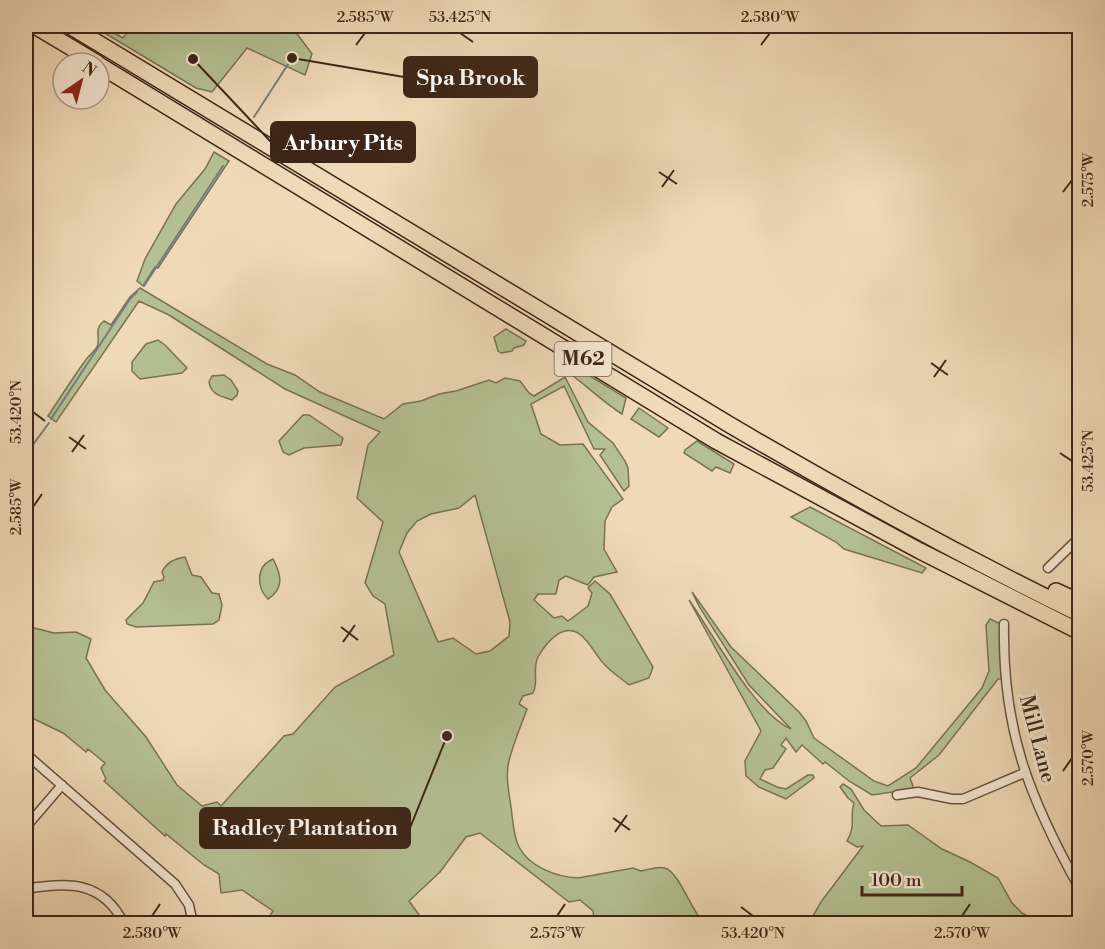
<svg xmlns="http://www.w3.org/2000/svg" width="1105" height="949" font-family="'Libre Bodoni',serif">
<style>
.green{fill:#b4c093;stroke:#787355;stroke-width:1.5;fill-rule:evenodd}
.lines{fill:none;stroke-linecap:round;stroke-linejoin:round}
.stream{stroke:#777e78;stroke-width:2}
.street-casing{stroke:#6a533f;stroke-width:11}
.highway-casing{stroke:#3d2617;stroke-width:18}
.street{stroke:#f5e6d0;stroke-width:8}
.highway{stroke:#efd9b7;stroke-width:15}
.ticks{fill:none;stroke:#3d2617;stroke-width:2}
.labels{text-anchor:middle;dominant-baseline:central;stroke-width:6;stroke-linejoin:round;paint-order:stroke}
.shield{fill:#f5e6d0;stroke:#74604e;stroke-width:1.5}
.shield-label{font-size:20px;font-weight:bold;fill:#3d2617}
.street-label{font-size:21px;fill:#3d2617;stroke:#f5e6d0}
.leader{fill:none;stroke:#3d2617;stroke-width:2}
.callout-dot{fill:#3d2617;stroke:#f5e6d0;stroke-width:2}
.callout{fill:#3d2617;stroke:#3d2617;stroke-width:2}
.callout-label{font-size:22px;text-anchor:middle;font-weight:bold;fill:#fff}
.neatline{fill:none;stroke:#3d2617;stroke-width:2}
.ticks-label{font-size:15px;text-anchor:middle;fill:#3d2617}
</style>
<rect width="100%" height="100%" fill="#efd9b7"/>
<filter id="stains"><feTurbulence type="fractalNoise" baseFrequency=".00333" numOctaves="4"/><feColorMatrix values="0 0 0 0 .2 0 0 0 0 .09 0 0 0 0 .02 0 0 0 .5 -.17"/></filter>
<radialGradient id="worn" r=".72"><stop offset=".6" stop-color="#630" stop-opacity="0"/><stop offset="1" stop-color="#630" stop-opacity=".3"/></radialGradient>
<g class="green">
<polygon points="93,26 102,26 123,38 132,26 213,26 219,28 221,26 285,26 298,35 312,54 305,75 247,48 212,92 196,88"/>
<polygon points="214,152 229,161 158,268 155,267 143,286 137,281 145,259 176,204 205,169"/>
<path d="M140 288 267 364 295 375 320 392 384 419 403 404 421 401 439 394 456 391 489 380 496 383 505 378 520 381 529 393 534 396 565 377 588 422 613 443 625 461 628 468 629 486 624 491 600 455 605 449H594L564 386 531 404 541 434 560 445 583 444 623 499 612 507 605 521 604 549 617 572 594 577 588 585 566 576 559 580 556 594H538L534 600 554 618 562 616 568 621 588 606 592 593 588 588 595 581 610 594 653 667 649 678 629 685C622 679 614 674 607 667 598 659 593 647 584 638 566 619 547 641 538 657 532 669 539 681 533 693L523 696 519 704 527 709C521 726 513 744 509 761 505 776 509 792 511 807 513 820 513 836 519 847 529 867 557 877 578 878L633 868 641 871C649 870 656 866 665 868 679 872 692 912 704 923H600L594 919 593 911 580 900 569 902 480 833 466 837 440 872 409 901 425 923H265L273 911 242 890 221 893 219 874 204 865 166 834 165 836 104 781 106 779 101 768 105 763 88 749 86 752 63 733 30 717 33 713 29 709 26 714V626L54 633 76 632 91 639 86 658 105 690 146 737 177 785 202 806 217 802 221 806 284 736 293 734 335 687 394 655 385 604 373 596 365 583 383 522 357 498 368 445 380 432 285 389 169 315 139 301 56 422 48 416C60 398 72 379 85 361 88 356 94 352 97 347 101 337 93 329 104 321L111 325 130 297ZM475 495 510 622 509 636 490 651 476 654 453 638 438 642 399 552 407 533 417 521 431 514 459 508Z"/>
<polygon points="506,329 526,341 524,345 514,348 512,351 501,353 498,351 494,337"/>
<polygon points="158,340 165,345 187,368 182,373 140,379 132,371 132,362 146,344"/>
<path d="M572 365 626 398 622 414C603 402 587 386 569 373Z"/>
<path d="M224 375 231 380 238 391 237 395 232 400C221 396 211 395 209 382L212 376Z"/>
<polygon points="639,408 668,428 659,437 631,419"/>
<polygon points="303,415 309,415 343,438 341,445 304,448 289,455 283,452 279,441"/>
<polygon points="697,441 734,464 730,473 716,467 712,471 684,453 685,450"/>
<polygon points="810,507 926,568 922,573 844,549 836,542 791,517"/>
<path d="M185 557 192 575 201 577 212 593 219 594 222 605 219 620 213 624 136 627 127 624 126 620 143 603 154 582 163 580 164 577 162 572C167 562 174 559 185 557Z"/>
<path d="M273 559C281 574 285 588 268 599 256 587 256 566 273 559Z"/>
<path d="M692 592 731 647 799 712 806 721 814 738 874 781 888 786 916 768 982 688 989 671 986 625 990 619 1003 625 1004 679H998L939 755 910 778 914 789 872 795 849 781 825 762 823 764 802 745 796 752 786 738 781 745 786 749 773 768 765 770 760 779 777 787 786 789 808 775H813L814 778 786 799 759 787 746 776 745 761 761 731 689 600C714 635 754 713 791 729L749 685 700 608Z"/>
<path d="M843 784 851 789 864 810 881 826 908 825 942 849 970 862 998 878 1012 903 1022 913 1032 918 1037 923H809L821 902 863 846 857 847 847 841C857 823 849 818 854 803L848 798 840 787Z"/>
</g>
<g class="lines">
<g class="stream">
<polyline points="254,117 292,58"/>
<polyline points="144,286 223,166"/>
<polyline points="51,419 130,299 137,292"/>
<polyline points="26,454 49,423"/>
</g>
<defs>
<g id="street">
<polyline points="1048,568 1080,537"/>
<path d="M1004 624C1002 729 1029 798 1080 889"/>
<polyline points="26,754 175,884 189,905 193,924"/>
<polyline points="897,795 918,792 952,799 963,799 1024,773"/>
<polyline points="26,827 62,785"/>
<path d="M26 889C66 882 103 880 124 924"/>
</g>
<g id="highway">
<polyline points="35,26 97,63"/>
<path d="M70 26 730 425C844 492 960 555 1080 614"/>
<polyline points="99,65 716,441 920,551 1080,632"/>
<polyline points="1056,591 1080,602"/>
</g>
</defs>
<use href="#street" class="street-casing"/>
<use href="#highway" class="highway-casing"/>
<use href="#street" class="street"/>
<use href="#highway" class="highway"/>
</g>
<path class="ticks" d="M460 33 473 42M356 45 365 33M761 45 770 33M659 172 677 184M662 187 674 170M1063 192 1072 180M931 363 948 375M934 377 946 360M33 412 45 421M69 437 86 449M72 452 84 435M1060 453 1072 461M33 507 42 494M341 627 358 640M343 642 355 625M1063 771 1072 758M613 818 630 830M615 832 627 815M741 907 753 916M152 916 160 904M557 916 565 904M962 916 970 904"/>
<g class="labels">
<rect class="shield" x="554.5" y="342" width="57" height="34" rx="4.5"/>
<g class="shield-label">
<text x="583" y="359">M62</text>
</g>
<g class="street-label">
<text transform="translate(1037 739) rotate(75)">Mill Lane</text>
</g>
</g>
<path class="leader" d="M292 58L404 77M193 59L271 142M447 736L410 828"/>
<g class="callout-dot">
<circle cx="292" cy="58" r="6"/>
<circle cx="193" cy="59" r="6"/>
<circle cx="447" cy="736" r="6"/>
</g>
<g class="callout">
<rect x="404" y="57" width="133" height="40" rx="6"/>
<rect x="271" y="122" width="144" height="40" rx="6"/>
<rect x="200" y="808" width="210" height="40" rx="6"/>
</g>
<g class="callout-label">
<text x="471" y="85">Spa Brook</text>
<text x="343" y="150">Arbury Pits</text>
<text x="305" y="835">Radley Plantation</text>
</g>
<rect width="1105" height="949" fill="none" stroke="#efd9b7" stroke-width="66"/>
<g transform="translate(81 81) rotate(35)"><circle r="28" fill="#f5e6d0" stroke="#ab9986" stroke-width="1.5"/>
<path d="M0-4.5L10 22L0 15L-10 22Z" fill="#8f2418"/>
<text y="-9" font-size="16" font-weight="bold" text-anchor="middle" fill="#3d2617">N</text>
</g>
<path d="M862 886v9h100v-9" fill="none" stroke="#3d2617" stroke-width="3"/>
<text x="871" y="886" font-size="18" fill="#3d2617" stroke="#f5e6d0" stroke-width="4.5" paint-order="stroke">100 m</text>
<rect x="33" y="33" width="1039" height="883" class="neatline"/>
<g class="ticks-label">
<text x="365" y="22">2.585°W</text>
<text x="460" y="22">53.425°N</text>
<text x="770" y="22">2.580°W</text>
<text transform="translate(1088 180) rotate(-90)" y="5">2.575°W</text>
<text transform="translate(16 412) rotate(-90)" y="5">53.420°N</text>
<text transform="translate(1088 461) rotate(-90)" y="5">53.425°N</text>
<text transform="translate(16 507) rotate(-90)" y="5">2.585°W</text>
<text transform="translate(1088 758) rotate(-90)" y="5">2.570°W</text>
<text x="152" y="938">2.580°W</text>
<text x="557" y="938">2.575°W</text>
<text x="753" y="938">53.420°N</text>
<text x="962" y="938">2.570°W</text>
</g>
<rect width="100%" height="100%" filter="url(#stains)"/>
<rect width="100%" height="100%" fill="url(#worn)"/>
</svg>
